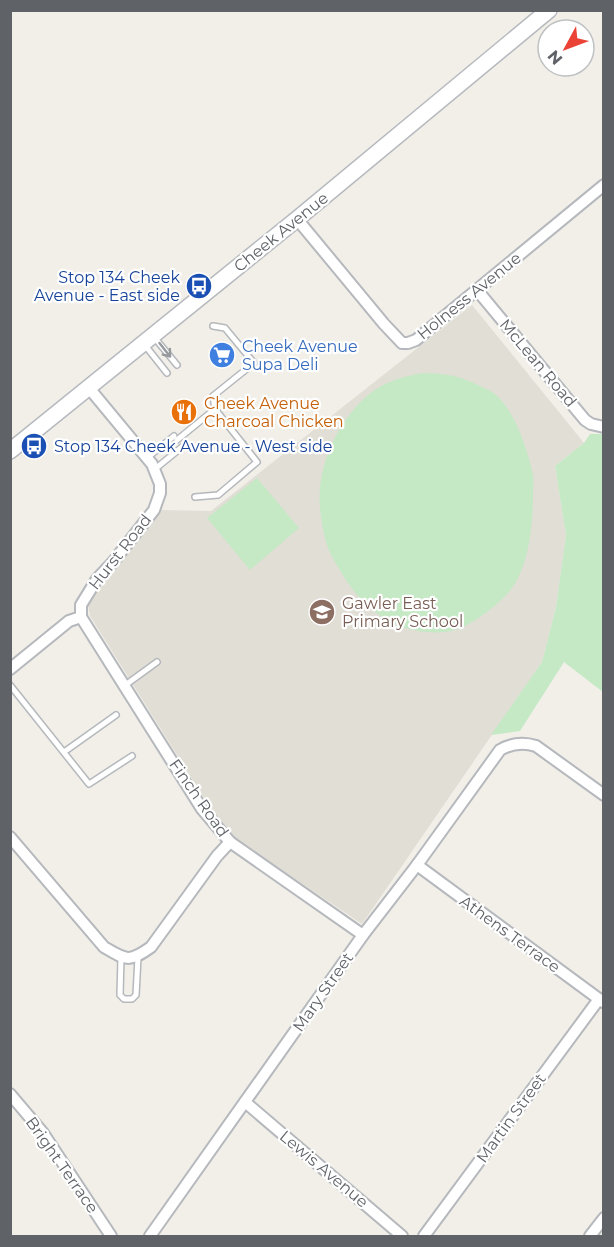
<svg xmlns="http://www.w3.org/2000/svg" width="614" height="1247" font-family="Montserrat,sans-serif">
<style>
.education{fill:#e1ded6}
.grass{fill:#c5e8c5}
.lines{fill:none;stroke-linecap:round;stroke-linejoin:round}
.lane-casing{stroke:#b5b8bc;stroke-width:8}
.street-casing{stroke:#b5b8bc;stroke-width:14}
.secondary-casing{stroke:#b6babf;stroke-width:18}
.lane{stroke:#fff;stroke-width:5}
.street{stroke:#fff;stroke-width:10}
.secondary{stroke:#fff;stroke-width:15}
.oneway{stroke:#979a9d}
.labels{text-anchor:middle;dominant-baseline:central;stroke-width:4.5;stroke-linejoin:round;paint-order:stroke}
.street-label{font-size:16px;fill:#5f6368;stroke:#fff}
.transit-label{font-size:16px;fill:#164399;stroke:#fff;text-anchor:end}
.shop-label{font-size:16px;fill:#366cbe;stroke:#fff;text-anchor:start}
.food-label{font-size:16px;fill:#c56008;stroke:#fff;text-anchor:start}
.education-label{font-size:16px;fill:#785e54;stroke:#fff;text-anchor:start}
</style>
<rect width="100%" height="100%" fill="#f1efe8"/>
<polygon class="education" points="472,305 584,443 555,466 566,535 556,607 542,662 362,924 236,839 214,814 90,616 88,604 161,510 211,511"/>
<g class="grass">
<path d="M423 373C445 373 460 376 480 386 483 388 488 389 492 392 500 397 507 407 512 416 519 426 532 464 533 476 534 481 533 488 533 494 533 520 530 554 518 578 509 596 493 608 477 619 466 626 457 631 444 632 398 636 363 610 341 572 336 564 331 556 328 548 324 537 321 519 320 508 316 466 339 417 372 392 387 381 404 376 423 373Z"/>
<polygon points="590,434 603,434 603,692 564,662 520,731 491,735 542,662 556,607 566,535 555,466 584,443"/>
<polygon points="257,478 299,528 250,570 207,518"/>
</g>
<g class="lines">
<defs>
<g id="lane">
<polyline points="154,337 177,365"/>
<polyline points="144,344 167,373"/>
<polyline points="177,440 215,409 213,396 254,363 225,328 213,326"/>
<polyline points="147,458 174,436"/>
<polyline points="155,469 182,447"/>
<polyline points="195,497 218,495 257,462 215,409"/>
<polyline points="10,685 89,784 132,756"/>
<polyline points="124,686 157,662"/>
<polyline points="64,752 116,715"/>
<polyline points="121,957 120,995 124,999 132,999 136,995 138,957"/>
</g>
<g id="street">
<polyline points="297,219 384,324 402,343 408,343 416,340 604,185"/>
<polyline points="477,290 585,420 591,424 604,427"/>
<polyline points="81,617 202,809 230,842 363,935"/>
<polyline points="10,669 69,621 81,617 81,605 97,579 113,562 154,510 160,493 160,484 152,464 89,388"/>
<path d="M10 837 104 947C126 960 129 963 151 947L217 856 230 842"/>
<polyline points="417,865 603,1002"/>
<polyline points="10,1094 43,1133 111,1236"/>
<polyline points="245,1102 402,1236"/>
<path d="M150 1236 363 935 417 865 500 750C512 743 523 742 536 746L604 795"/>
<polyline points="424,1236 599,999"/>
<polyline points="590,1236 604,1218"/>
</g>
<polyline id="secondary" points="10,451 297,219 549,10"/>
</defs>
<use href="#lane" class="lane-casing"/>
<use href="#street" class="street-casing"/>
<use href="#secondary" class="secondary-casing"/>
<use href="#lane" class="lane"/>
<use href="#street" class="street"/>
<use href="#secondary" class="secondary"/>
</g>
<defs><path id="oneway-shaft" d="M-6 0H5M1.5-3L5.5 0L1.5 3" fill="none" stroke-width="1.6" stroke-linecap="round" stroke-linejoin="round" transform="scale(1.5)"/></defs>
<use class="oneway" href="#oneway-shaft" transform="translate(165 350) rotate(52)"/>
<defs>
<symbol id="bus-disc" viewBox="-11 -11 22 22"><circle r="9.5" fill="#1a4fb4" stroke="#fff"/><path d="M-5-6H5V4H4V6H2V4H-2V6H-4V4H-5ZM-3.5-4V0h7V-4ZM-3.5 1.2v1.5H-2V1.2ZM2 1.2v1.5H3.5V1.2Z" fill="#fff"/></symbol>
<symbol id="supermarket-disc" viewBox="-11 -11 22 22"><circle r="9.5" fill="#3f7fe0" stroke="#fff"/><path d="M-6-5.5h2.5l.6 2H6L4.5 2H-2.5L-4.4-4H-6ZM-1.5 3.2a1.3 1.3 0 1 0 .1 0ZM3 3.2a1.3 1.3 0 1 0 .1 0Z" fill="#fff"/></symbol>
<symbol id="restaurant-disc" viewBox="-11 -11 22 22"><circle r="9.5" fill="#e8710a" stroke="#fff"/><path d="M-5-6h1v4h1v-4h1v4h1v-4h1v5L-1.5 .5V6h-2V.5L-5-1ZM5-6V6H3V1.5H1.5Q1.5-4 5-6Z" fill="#fff"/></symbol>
<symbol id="school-disc" viewBox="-11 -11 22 22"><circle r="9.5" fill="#8d6e63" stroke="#fff"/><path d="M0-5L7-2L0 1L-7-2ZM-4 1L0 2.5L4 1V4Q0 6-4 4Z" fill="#fff"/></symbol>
</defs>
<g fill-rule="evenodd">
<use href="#bus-disc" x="184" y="271" width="30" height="30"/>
<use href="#supermarket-disc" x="207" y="340" width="30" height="30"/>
<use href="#restaurant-disc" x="169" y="397" width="30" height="30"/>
<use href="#bus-disc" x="19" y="431" width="30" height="30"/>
<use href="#school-disc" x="307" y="597" width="30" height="30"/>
</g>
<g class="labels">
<g class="street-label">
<text transform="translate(281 232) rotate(-39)">Cheek Avenue</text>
<text transform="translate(469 296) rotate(-39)">Holness Avenue</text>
<text transform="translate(538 363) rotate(50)">McLean Road</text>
<text transform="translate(120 552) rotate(-52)">Hurst Road</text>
<text transform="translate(199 798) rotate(55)">Finch Road</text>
<text transform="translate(510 934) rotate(36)">Athens Terrace</text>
<text transform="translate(323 992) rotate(-55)">Mary Street</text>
<text transform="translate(511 1118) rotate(-54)">Martin Street</text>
<text transform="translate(62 1165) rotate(55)">Bright Terrace</text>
<text transform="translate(324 1169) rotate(40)">Lewis Avenue</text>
</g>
<g class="transit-label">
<text x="180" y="277">Stop 134 Cheek<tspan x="180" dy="18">Avenue - East side</tspan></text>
<text x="54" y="446" text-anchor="start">Stop 134 Cheek Avenue - West side</text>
</g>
<g class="shop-label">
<text x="242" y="346">Cheek Avenue<tspan x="242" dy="18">Supa Deli</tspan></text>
</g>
<g class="food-label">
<text x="204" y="403">Cheek Avenue<tspan x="204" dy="18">Charcoal Chicken</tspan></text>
</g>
<g class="education-label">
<text x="342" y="603">Gawler East<tspan x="342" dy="18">Primary School</tspan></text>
</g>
</g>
<rect width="614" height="1247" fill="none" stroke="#5f6368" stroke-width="24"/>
<g transform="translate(566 48) rotate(229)"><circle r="28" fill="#ffffff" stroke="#bfc1c3" stroke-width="1.5"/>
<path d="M0-4.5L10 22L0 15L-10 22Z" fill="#ea4335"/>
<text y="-9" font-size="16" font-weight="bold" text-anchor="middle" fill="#5f6368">N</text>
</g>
</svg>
